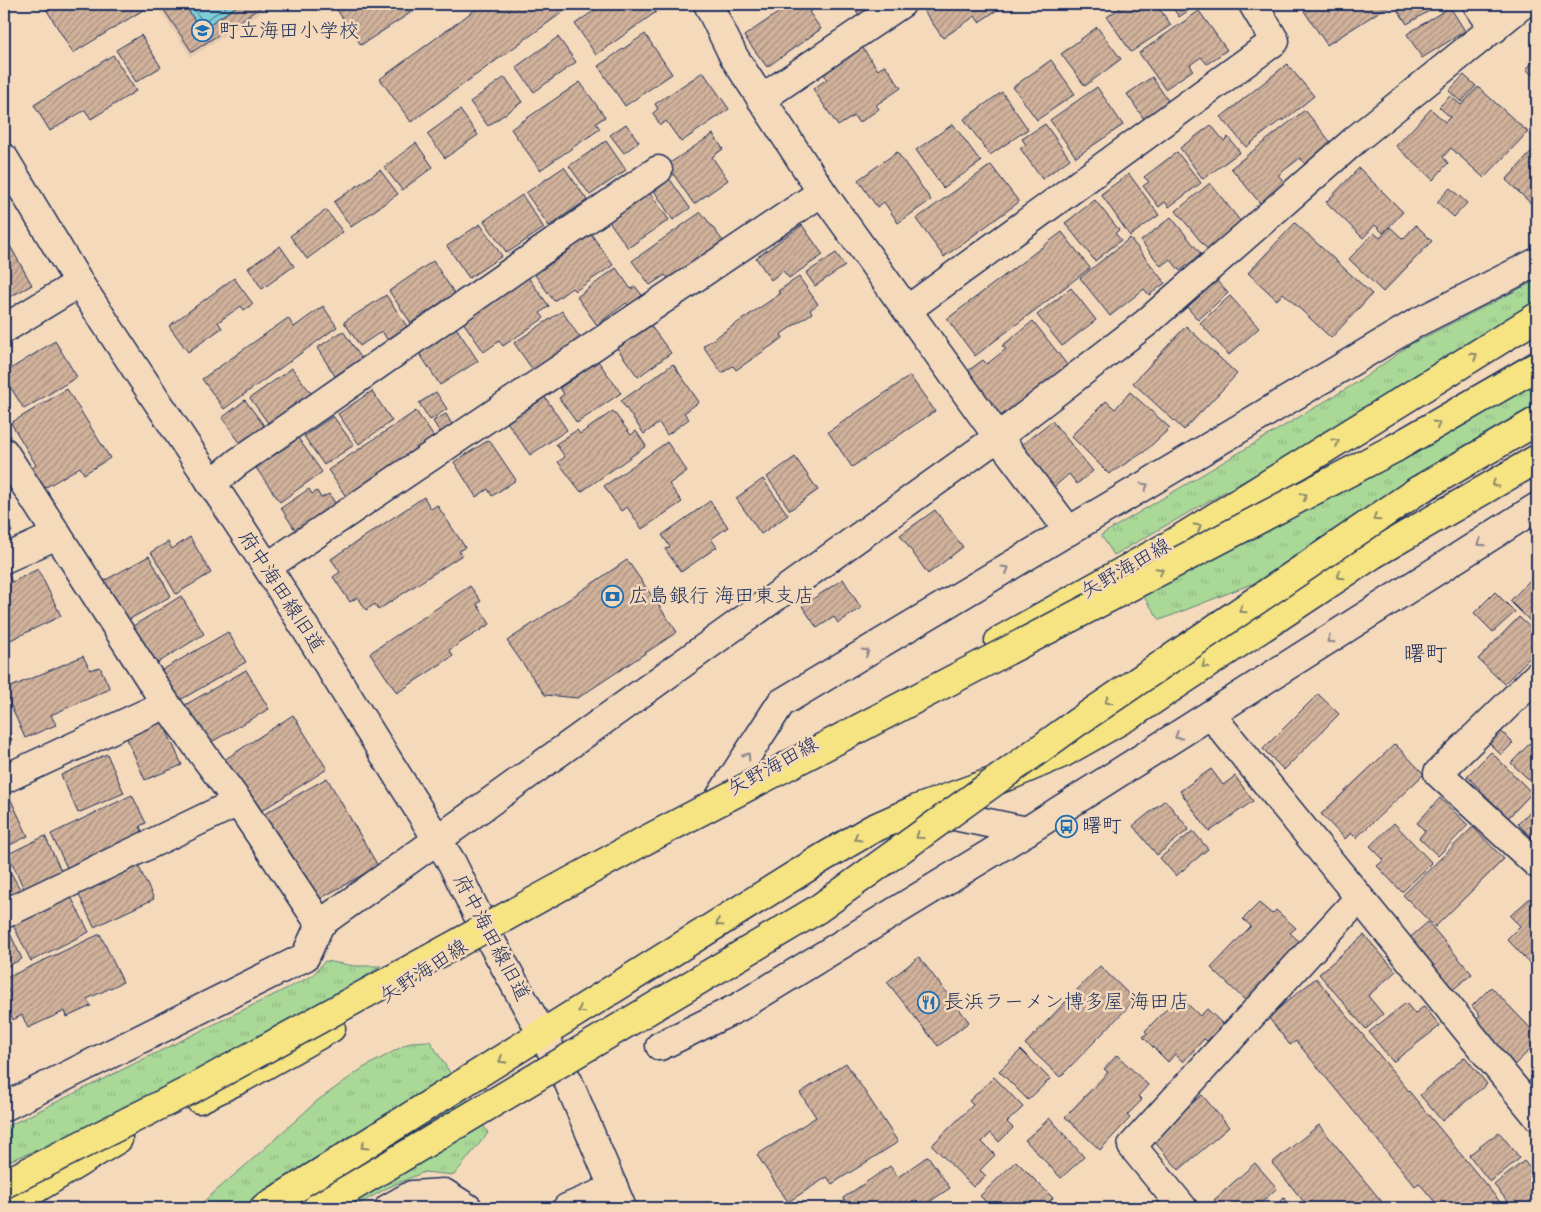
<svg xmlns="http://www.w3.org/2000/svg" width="1541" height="1212" font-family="Mynerve,'Klee One',sans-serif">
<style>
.built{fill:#e6caaf}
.grass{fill:url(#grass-tufts);stroke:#62847a}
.water{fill:#7ccdd6;stroke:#558ea6}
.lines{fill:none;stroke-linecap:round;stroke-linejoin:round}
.shore{stroke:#426e8e;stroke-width:1}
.building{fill:url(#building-hatch);stroke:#1b2f5e}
.minor-casing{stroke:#1b2f5e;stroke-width:31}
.major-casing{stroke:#1b2f5e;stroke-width:31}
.highway-casing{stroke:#1b2f5e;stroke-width:31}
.minor{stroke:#f4d9bb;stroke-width:28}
.major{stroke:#f6e381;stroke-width:28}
.highway{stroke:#f6e381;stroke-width:28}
.highway-bridge-casing{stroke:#1b2f5e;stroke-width:31;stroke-linecap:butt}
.highway-bridge{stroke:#f6e381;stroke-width:28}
.oneway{stroke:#888970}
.oneway2{stroke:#88848c}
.labels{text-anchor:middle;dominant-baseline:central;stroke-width:5;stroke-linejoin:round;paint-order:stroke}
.poi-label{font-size:20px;fill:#1b2f5e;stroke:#f4d9bb;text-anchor:start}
.street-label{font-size:20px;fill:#1b2f5e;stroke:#f4d9bb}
.quarter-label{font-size:22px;fill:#1b2f5e;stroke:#f4d9bb}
</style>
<defs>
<pattern id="grass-tufts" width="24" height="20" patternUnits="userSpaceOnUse" patternTransform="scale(1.25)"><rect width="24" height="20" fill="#a9d897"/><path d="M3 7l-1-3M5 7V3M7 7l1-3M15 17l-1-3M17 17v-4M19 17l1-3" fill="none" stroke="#91ba85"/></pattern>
<pattern id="building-hatch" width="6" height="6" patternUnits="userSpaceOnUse" patternTransform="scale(1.25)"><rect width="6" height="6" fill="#d1b29b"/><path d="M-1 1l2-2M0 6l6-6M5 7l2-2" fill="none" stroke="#a99182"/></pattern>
</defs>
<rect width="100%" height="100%" fill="#f4d9bb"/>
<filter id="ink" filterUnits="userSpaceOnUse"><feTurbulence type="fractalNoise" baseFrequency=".02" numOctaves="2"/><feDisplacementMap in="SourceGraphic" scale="10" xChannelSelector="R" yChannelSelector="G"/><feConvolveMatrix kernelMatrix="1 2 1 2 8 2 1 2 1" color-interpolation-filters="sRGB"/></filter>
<g filter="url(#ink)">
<polygon class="built" points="156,4 275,4 191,57"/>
<g class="grass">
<polygon points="1537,280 1537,310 1362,414 1114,555 1101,535 1361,380 1411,344"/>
<polygon points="1537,348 1537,432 1287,570 1160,620 1131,579 1377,443"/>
<polygon points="325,961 355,966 381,966 341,993 108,1122 4,1163 4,1128 312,976"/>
<polygon points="430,1041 488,1133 454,1175 424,1172 387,1188 352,1208 196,1208 254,1158 317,1101 363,1068 411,1042"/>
</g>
<polygon class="water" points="184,4 240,4 201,30"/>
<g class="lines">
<polyline class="shore" points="190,4 203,22 231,4"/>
</g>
<g class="building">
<polygon points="43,4 146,4 148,7 73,53"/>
<polygon points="160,4 184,4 201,30 240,4 266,4 192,52"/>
<polygon points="333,4 424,4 361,45"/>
<polygon points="483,4 574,4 411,122 380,79"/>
<polygon points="603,4 650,4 656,12 596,55 575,24"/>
<polygon points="791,4 810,4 814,9 809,12 821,29 767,67 744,36"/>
<polygon points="851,4 878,4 860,16"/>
<polygon points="925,4 1006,4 979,22 975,16 943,38 921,7"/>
<polygon points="1126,4 1156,4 1171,25 1131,52 1107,17"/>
<polygon points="1170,4 1198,4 1179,17"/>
<polygon points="1301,4 1386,4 1388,6 1327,45 1300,5"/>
<polygon points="1394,4 1441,4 1407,24"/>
<polygon points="1450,7 1465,31 1422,58 1407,34"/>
<polygon points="1199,11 1227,50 1207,64 1201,57 1190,65 1193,70 1165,89 1139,53"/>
<polygon points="1097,27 1121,59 1085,86 1061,54"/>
<polygon points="645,34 672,74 625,106 598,66"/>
<polygon points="141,35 161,67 136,82 116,50"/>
<polygon points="558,37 576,62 534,92 516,67"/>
<polygon points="862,47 878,70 885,65 901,88 876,105 879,109 859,123 854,116 838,126 813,89 827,79 824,74"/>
<polygon points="113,55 136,91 91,119 85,110 50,131 34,105"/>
<polygon points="1537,58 1537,80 1526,69"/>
<polygon points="1051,60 1075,94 1037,120 1013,87"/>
<polygon points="1287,64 1314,96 1283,121 1282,119 1246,147 1221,117"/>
<polygon points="703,72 729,109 681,142 666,121 660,125 653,113 658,109 655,104"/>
<polygon points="1464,75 1476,86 1461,102 1449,91"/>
<polygon points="505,77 522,102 488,126 470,102"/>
<polygon points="1152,77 1169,102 1144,119 1127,94"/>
<polygon points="580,82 605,117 596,123 600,129 540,170 511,129"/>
<polygon points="1097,87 1123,125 1076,157 1050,120"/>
<polygon points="1478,87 1528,132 1484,178 1451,148 1443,157 1448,163 1433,180 1396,146 1431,109 1445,122 1450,117 1439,107 1450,96 1461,105"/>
<polygon points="1002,92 1028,129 990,155 964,119"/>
<polygon points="460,110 478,135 445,158 427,134"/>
<polygon points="1305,110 1336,149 1310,170 1300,158 1278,175 1290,188 1264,208 1231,168"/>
<polygon points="626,124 639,142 624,153 610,135"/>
<polygon points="953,124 981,162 943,188 916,150"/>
<polygon points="1045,124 1070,159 1042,179 1020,148 1026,145 1022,139"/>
<polygon points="1211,125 1224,141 1228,137 1240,152 1203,179 1180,148"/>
<polygon points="713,134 723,149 712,157 728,180 694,204 667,165"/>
<polygon points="606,141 626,170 590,195 569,166"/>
<polygon points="416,143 433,167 402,190 384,167"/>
<polygon points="1537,146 1537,209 1506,180"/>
<polygon points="897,152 931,200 898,223 884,202 877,207 858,180"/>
<polygon points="1177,152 1201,183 1169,207 1165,202 1159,207 1143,186 1149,182 1144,177"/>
<polygon points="991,165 1019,202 944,257 916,219"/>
<polygon points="564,167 587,200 549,226 526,193"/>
<polygon points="1359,168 1403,212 1383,233 1375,225 1363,238 1326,202"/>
<polygon points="380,170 398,194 351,227 334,202"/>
<polygon points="1129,174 1159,215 1130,236 1101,194"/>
<polygon points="669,178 690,208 673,220 653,189"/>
<polygon points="1210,183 1245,227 1211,254 1176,211"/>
<polygon points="1450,188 1467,203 1454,217 1437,202"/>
<polygon points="647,189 669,220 628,248 606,217"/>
<polygon points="522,195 544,228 507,253 484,221"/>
<polygon points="1095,200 1119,230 1115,233 1121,240 1095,261 1065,223"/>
<polygon points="326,210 343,232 307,259 290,236"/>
<polygon points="701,212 723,241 669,280 665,275 650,285 632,261"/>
<polygon points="1171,217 1201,254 1180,271 1170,259 1161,266 1141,241"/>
<polygon points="1295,223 1372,294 1331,338 1283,293 1277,300 1248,273"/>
<polygon points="480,224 502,256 469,278 447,246"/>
<polygon points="802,225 823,255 789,278 783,271 771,280 756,258"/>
<polygon points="1416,225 1432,241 1383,292 1349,259 1374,233 1380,238 1390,227 1403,239"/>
<polygon points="589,231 613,265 575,291 572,288 554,301 535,275 566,253 563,249"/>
<polygon points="1062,232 1090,268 975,356 947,319"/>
<polygon points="4,235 32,285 4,300"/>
<polygon points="1130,238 1165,283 1149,295 1144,289 1110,316 1080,278"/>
<polygon points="280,246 294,266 262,289 248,268"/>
<polygon points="836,253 845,266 815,286 806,273"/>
<polygon points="433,261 455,294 411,323 389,291"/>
<polygon points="616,268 631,289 635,286 644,298 630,308 626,303 597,325 577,297"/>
<polygon points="527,276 549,306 540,313 544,318 503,346 499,341 484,352 460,318"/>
<polygon points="799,277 818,304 810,310 812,313 781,334 783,338 736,370 733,366 722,373 703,346 780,294 778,291"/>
<polygon points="234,278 253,304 244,310 241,306 218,322 222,328 188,352 169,326"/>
<polygon points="1217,281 1228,293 1198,320 1187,307"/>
<polygon points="1071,288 1096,320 1062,346 1037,315"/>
<polygon points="386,295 408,328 388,341 382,331 360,346 344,322"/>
<polygon points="1230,296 1259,328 1229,355 1200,323"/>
<polygon points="323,306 337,327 224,409 202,379 288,318 294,327"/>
<polygon points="562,311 582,341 535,373 514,343"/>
<polygon points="1033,321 1068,366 999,418 965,373 983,360 987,364 1006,349 1002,346"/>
<polygon points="453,323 478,361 440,385 416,348"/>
<polygon points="650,325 671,353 638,377 617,348"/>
<polygon points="1186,326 1237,374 1184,430 1133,383"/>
<polygon points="343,331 362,359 335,376 317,348"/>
<polygon points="55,341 77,377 24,409 4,377 4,373"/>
<polygon points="598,361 621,393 577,423 559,398 564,394 560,388"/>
<polygon points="673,364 699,402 684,413 689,419 667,435 659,423 644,434 621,401"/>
<polygon points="292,368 311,393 268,423 250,398"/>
<polygon points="910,376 935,411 852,467 828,432"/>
<polygon points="67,389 110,458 84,474 80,467 43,489 31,469 36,465 11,423"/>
<polygon points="372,391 392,421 359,444 338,414"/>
<polygon points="436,392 447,409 430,420 419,403"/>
<polygon points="1130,392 1170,428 1144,452 1109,474 1071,436 1106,401 1115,409"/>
<polygon points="545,397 567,430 530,455 507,422"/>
<polygon points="245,400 268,431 244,448 222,418"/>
<polygon points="416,411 434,437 419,447 423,454 351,504 328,470"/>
<polygon points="613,411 631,435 636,431 646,446 581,492 558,462 565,457 556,444 577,430 580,434"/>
<polygon points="446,414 454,428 442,436 433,421"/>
<polygon points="333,416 354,445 324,465 304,436"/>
<polygon points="1052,421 1093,471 1077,484 1069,474 1054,487 1020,446"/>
<polygon points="298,438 322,472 280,502 256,468"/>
<polygon points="489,440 516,480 492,496 488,489 476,497 454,462"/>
<polygon points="667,442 687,471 669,484 682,502 642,529 627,507 621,511 604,486"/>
<polygon points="795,457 818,490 790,510 767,477"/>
<polygon points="763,479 788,515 761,534 736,498"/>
<polygon points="309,489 312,494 317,491 321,498 329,494 340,510 299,536 281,508"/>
<polygon points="424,497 431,509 437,505 465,547 459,551 462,555 378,610 375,604 366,610 358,597 350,602 333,577 340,572 331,559"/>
<polygon points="710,501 728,527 711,539 717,547 681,572 665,549 670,547 662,535"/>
<polygon points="935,510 963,547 928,574 900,535"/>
<polygon points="4,515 12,532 4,536"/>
<polygon points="190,537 211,573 176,594 151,552 168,542 172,549"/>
<polygon points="149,556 171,596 128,620 115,597 112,599 102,582"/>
<polygon points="627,560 677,632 578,698 545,695 507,641"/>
<polygon points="38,569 61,616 4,643 4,576 8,574 12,582"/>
<polygon points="1537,573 1537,628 1510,601"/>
<polygon points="843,579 861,608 838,623 834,617 817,628 802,606"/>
<polygon points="470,586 481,601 477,604 490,624 449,650 453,656 397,693 370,653"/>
<polygon points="1495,592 1515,612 1493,632 1474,613"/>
<polygon points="181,596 204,634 151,667 136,642 141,639 133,626"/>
<polygon points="1519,617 1537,634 1537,650 1504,684 1478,659"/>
<polygon points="228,632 246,662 175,703 157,673"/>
<polygon points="83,656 90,670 100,667 110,689 51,715 56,725 25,738 4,690"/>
<polygon points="246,670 269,709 208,744 185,705"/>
<polygon points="1318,694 1339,714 1284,770 1263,749"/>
<polygon points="293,715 327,769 258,813 224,760"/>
<polygon points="161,718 182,765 145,780 125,734"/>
<polygon points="4,722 12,740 4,744"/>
<polygon points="1499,729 1513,743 1501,755 1487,741"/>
<polygon points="1537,736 1537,787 1511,763"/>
<polygon points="1395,744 1424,774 1356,838 1351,833 1345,839 1321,814"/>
<polygon points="1491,752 1532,793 1508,818 1467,776"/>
<polygon points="107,754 124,793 78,813 61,775"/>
<polygon points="1211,769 1223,785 1235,776 1253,801 1209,832 1180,791"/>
<polygon points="327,778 378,866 316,901 261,816"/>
<polygon points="8,794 28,836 4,848 4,796"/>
<polygon points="132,795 146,823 140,826 142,832 115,845 118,850 70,874 51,834"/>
<polygon points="1440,798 1468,825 1438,856 1419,838 1425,831 1417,823"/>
<polygon points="1165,800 1189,829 1157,855 1133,826"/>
<polygon points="1537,804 1537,843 1518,824"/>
<polygon points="1394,823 1432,863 1402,892 1377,866 1384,860 1370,846"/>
<polygon points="1473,827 1504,859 1435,927 1403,895"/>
<polygon points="1193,831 1208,849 1176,876 1160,858"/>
<polygon points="45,836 62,873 24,889 8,854"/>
<polygon points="5,862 21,891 4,900 4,863"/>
<polygon points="138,865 154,899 94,927 78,893"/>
<polygon points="71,897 89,932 31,961 13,925"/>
<polygon points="1530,898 1537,906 1537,971 1507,939 1520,926 1510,916"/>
<polygon points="1259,903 1272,914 1276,910 1296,928 1290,933 1302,944 1247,1002 1211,968 1251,926 1243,919"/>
<polygon points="1428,922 1472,974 1450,992 1406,941"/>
<polygon points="7,927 22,959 4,968 4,928"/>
<polygon points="100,934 123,982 87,999 91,1006 67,1017 65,1011 28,1028 22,1015 13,1020 4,1000 10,996 4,979"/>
<polygon points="1364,935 1396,971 1368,996 1383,1014 1366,1029 1319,974"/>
<polygon points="919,957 969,1022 938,1046 887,982"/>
<polygon points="1100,966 1135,1000 1060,1077 1025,1044"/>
<polygon points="1316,978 1505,1208 1440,1208 1419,1183 1415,1186 1296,1041 1290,1045 1268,1017"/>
<polygon points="1491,987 1537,1035 1537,1043 1511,1068 1475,1020 1480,1015 1472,1006"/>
<polygon points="1179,996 1200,1016 1207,1009 1223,1024 1207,1041 1204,1039 1183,1062 1175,1054 1168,1062 1143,1037 1147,1033 1145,1031"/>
<polygon points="1406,1003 1415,1014 1424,1006 1440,1026 1393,1062 1369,1032"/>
<polygon points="1537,1004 1537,1018 1531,1011"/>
<polygon points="1021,1050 1050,1079 1028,1100 999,1071"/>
<polygon points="1117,1055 1148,1085 1138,1096 1142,1100 1127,1115 1130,1118 1100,1150 1065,1117 1108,1072 1104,1069"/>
<polygon points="1465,1057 1487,1084 1442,1121 1420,1095"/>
<polygon points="846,1063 898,1142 832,1184 827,1177 788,1202 757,1155 816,1117 800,1093"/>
<polygon points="1537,1074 1537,1095 1526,1084"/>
<polygon points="994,1077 1023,1107 1007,1122 1013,1128 999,1142 991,1133 982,1142 995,1155 980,1170 986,1176 973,1187 932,1145 973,1105 969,1101"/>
<polygon points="1202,1095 1229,1127 1179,1170 1151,1138"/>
<polygon points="1050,1118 1084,1157 1061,1178 1025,1140"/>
<polygon points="1319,1125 1387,1208 1309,1208 1272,1163"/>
<polygon points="1499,1132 1520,1158 1490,1182 1469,1155"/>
<polygon points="928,1156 950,1188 920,1208 850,1208 843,1198 890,1166 898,1177"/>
<polygon points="1016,1161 1053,1198 1043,1208 992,1208 980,1196"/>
<polygon points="1524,1161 1537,1177 1537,1208 1513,1208 1494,1185"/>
<polygon points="1255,1163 1277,1188 1255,1208 1222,1208 1214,1200"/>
<polygon points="1284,1198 1293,1208 1272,1208"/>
</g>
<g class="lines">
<defs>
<g id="minor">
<polyline points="708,4 734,57 822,192 998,437 1069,531"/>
<polyline points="1477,4 1494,29"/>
<polyline points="761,99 901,4"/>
<polyline points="4,158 79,283 267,567 452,863 486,932 568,1081 622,1208"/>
<polyline points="907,310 1275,41 1253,4"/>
<polyline points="4,329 79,283"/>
<polyline points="4,452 166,704 238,802 320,924"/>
<polyline points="211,484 238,462 658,170"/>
<polyline points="4,559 57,535"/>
<polyline points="267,567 822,192"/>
<polyline points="1537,676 1438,773 1537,864"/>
<polyline points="1211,715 1537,1116"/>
<polyline points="4,779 166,704"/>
<polyline points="720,797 781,703 1416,323 1537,262"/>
<polyline points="930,811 1027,831"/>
<polyline points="4,914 238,802"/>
<polyline points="660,1046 739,1007 1027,831 1537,507"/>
<polyline points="4,1107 305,957 320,924 998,437 1146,323 1355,140 1523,4"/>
<polyline points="389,1208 412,1195 444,1193 468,1208"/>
<polyline points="567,1208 614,1188"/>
<polyline points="1183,1208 1132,1146 1359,898"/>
</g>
<g id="major">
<polyline points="999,641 1175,542 1537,317"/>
<polyline points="199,1099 242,1078 331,1028"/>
<polyline points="4,1208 118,1139"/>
<polyline points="264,1208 824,857 872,829 917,809 1011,775 1063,753 1135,712 1372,555 1537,459"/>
</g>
<g id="highway">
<polyline points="1395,448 1537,366"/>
<polyline points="1417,491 1537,421"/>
</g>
</defs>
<use href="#minor" class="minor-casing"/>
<use href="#major" class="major-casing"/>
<use href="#highway" class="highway-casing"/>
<use href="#minor" class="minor"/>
<use href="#major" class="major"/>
<use href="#highway" class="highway"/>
<defs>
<g id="highway-bridge">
<polyline points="4,1184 192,1089 642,842 1395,448"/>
<polyline points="317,1208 818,909 1076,723 1417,491"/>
</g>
</defs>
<use href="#highway-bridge" class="highway-bridge-casing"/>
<use href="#highway-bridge" class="highway-bridge"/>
</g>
<defs><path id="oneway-chevron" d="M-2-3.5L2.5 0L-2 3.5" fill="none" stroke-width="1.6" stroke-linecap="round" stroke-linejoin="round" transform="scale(1.25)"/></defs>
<g class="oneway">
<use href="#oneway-chevron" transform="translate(1474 356) rotate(-32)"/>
<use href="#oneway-chevron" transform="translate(1437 424) rotate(-30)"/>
<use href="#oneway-chevron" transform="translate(1336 442) rotate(-32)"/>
<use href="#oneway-chevron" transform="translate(1495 484) rotate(150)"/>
<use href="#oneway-chevron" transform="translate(1304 496) rotate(-28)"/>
<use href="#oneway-chevron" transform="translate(1376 518) rotate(146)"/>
<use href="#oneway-chevron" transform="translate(1198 527) rotate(-32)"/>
<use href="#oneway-chevron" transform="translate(1160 571) rotate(-28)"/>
<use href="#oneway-chevron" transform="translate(1340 576) rotate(147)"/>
<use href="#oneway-chevron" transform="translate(1242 610) rotate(146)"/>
<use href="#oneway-chevron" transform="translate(1205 665) rotate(146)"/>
<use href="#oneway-chevron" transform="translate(1108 701) rotate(146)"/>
<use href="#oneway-chevron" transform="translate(919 836) rotate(144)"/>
<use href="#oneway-chevron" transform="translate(857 838) rotate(150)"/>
<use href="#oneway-chevron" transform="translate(719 923) rotate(148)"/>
<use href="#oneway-chevron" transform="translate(581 1010) rotate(147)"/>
<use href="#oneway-chevron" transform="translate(502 1060) rotate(148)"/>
<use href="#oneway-chevron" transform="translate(364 1146) rotate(148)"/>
</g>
<g class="oneway2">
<use href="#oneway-chevron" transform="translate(1145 486) rotate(-31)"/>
<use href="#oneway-chevron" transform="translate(1481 543) rotate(147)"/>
<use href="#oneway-chevron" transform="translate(1006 569) rotate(-31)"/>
<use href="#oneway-chevron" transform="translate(1330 640) rotate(147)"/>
<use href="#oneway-chevron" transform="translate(866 652) rotate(-31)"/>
<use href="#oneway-chevron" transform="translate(1178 736) rotate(148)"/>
<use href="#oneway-chevron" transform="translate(747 756) rotate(-57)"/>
</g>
</g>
<defs>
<symbol id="school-ring" viewBox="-11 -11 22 22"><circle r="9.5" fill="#f4d9bb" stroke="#1f6fb2" stroke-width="1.5"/><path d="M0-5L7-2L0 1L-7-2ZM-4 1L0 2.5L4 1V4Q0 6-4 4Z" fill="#1f6fb2"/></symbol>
<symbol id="bank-ring" viewBox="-11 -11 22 22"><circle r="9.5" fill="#f4d9bb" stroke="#1f6fb2" stroke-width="1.5"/><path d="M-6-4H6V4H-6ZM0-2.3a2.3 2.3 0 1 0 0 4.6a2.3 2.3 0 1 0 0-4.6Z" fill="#1f6fb2"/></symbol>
<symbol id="bus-ring" viewBox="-11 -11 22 22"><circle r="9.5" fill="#f4d9bb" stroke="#1f6fb2" stroke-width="1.5"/><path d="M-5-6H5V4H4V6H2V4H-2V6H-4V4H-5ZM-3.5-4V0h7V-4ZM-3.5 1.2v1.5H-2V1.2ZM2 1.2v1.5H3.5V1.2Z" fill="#1f6fb2"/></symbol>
<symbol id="restaurant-ring" viewBox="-11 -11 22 22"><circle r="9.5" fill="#f4d9bb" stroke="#1f6fb2" stroke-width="1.5"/><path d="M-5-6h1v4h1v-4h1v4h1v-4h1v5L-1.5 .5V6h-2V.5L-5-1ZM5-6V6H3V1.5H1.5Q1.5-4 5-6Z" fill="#1f6fb2"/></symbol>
</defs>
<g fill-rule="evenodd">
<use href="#school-ring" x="190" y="18" width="25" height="25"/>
<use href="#bank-ring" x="600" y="584" width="25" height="25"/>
<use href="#bus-ring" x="1054" y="814" width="25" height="25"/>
<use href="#restaurant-ring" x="916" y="990" width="25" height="25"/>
</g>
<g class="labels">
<g class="poi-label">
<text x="219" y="31">町立海田小学校</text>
<text x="629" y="596">広島銀行 海田東支店</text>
<text x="1082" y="826">曙町</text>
<text x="944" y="1002">長浜ラーメン博多屋 海田店</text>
</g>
<g class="street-label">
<text transform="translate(1126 569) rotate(-30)">矢野海田線</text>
<text transform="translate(281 592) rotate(57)">府中海田線旧道</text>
<text transform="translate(773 767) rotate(-29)">矢野海田線</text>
<text transform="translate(491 938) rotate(62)">府中海田線旧道</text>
<text transform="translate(424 972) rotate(-33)">矢野海田線</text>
</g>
<g class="quarter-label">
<text x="1425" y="655">曙町</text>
</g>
</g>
<rect width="1541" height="1212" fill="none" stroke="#f4d9bb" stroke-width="20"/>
<rect x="10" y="10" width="1521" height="1192" fill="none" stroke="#1b2f5e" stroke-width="2" filter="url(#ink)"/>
</svg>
